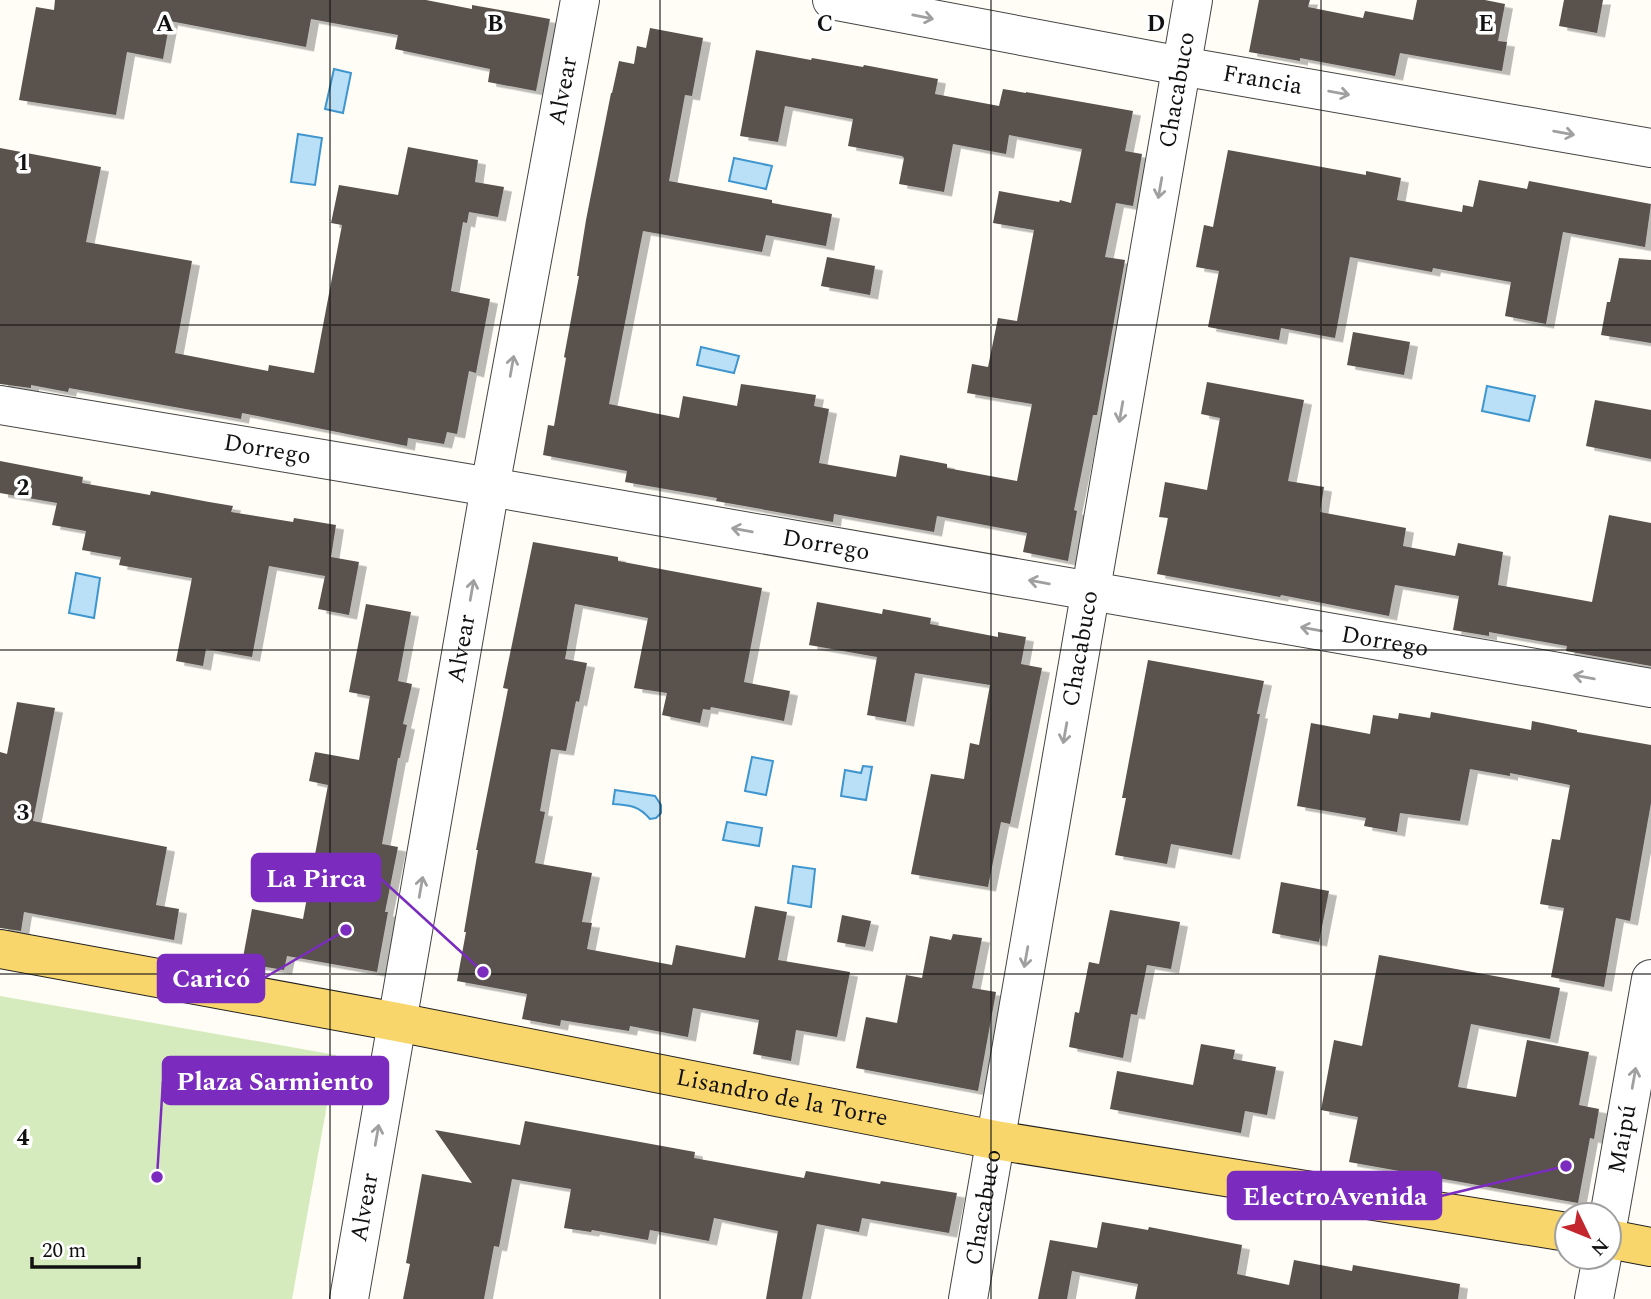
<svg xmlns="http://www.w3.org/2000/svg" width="1651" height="1299" font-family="Spectral,serif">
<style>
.green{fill:#d5ebbd}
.water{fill:#b9e0f7;stroke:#3f96cf;stroke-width:2}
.building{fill:#5a524d;filter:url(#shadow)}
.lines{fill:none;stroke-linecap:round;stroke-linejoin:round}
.minor-casing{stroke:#444;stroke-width:40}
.major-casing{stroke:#222;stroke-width:40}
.minor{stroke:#fff;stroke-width:38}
.major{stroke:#f9d66b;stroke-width:38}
.oneway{stroke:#a0a0a0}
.grid{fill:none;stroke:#111;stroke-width:2;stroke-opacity:0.55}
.labels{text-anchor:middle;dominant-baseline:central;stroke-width:7;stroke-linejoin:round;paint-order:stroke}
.street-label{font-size:24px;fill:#111;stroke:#fff}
.grid-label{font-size:23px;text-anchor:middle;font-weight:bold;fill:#111;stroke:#fff;stroke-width:7;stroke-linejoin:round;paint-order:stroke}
.leader{fill:none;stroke:#7b2cbf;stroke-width:2.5}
.callout-dot{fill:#7b2cbf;stroke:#fff;stroke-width:2.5}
.callout{fill:#7b2cbf;stroke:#7b2cbf;stroke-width:2.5}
.callout-label{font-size:26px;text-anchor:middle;font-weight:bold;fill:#fff}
</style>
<defs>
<filter id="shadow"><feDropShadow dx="8" dy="4.5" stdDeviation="0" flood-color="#0004"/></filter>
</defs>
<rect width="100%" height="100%" fill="#fffdf5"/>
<polygon class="green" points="0,996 336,1055 292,1299 0,1299"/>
<g class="water">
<polygon points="334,69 351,73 343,113 325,109"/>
<polygon points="298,134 322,138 315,185 291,182"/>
<polygon points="734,158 772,166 766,189 729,181"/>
<polygon points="701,347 739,356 734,373 697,365"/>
<polygon points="1487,386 1535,396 1529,421 1482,411"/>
<polygon points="76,573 100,578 94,618 69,613"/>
<polygon points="752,757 773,761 766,795 745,791"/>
<polygon points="863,766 872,767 866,800 841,796 845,770 861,773"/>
<path d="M615 790 655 796 661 805V813L656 818 650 819C639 806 630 805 613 804Z"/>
<polygon points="727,822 762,828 759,846 723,840"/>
<polygon points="793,866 815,869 811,907 788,903"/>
</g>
<g class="building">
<polygon points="55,0 426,0 472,9 472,5 550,19 536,91 488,82 490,69 395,49 398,35 311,19 306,47 170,21 163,59 127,52 116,115 19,100 36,7 54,10"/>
<polygon points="1259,0 1310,0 1308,7 1363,18 1365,11 1413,20 1417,0 1485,0 1505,4 1498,41 1507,42 1502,71 1400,53 1395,76 1300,58 1300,61 1249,52"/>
<polygon points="1564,0 1603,0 1597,33 1559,26"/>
<polygon points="650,28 703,38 692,96 685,95 669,181 772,200 772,203 832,214 826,246 766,235 762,252 643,231 609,404 679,418 683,396 737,406 741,384 816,395 814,406 829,409 819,463 896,477 900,455 947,464 947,468 1017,481 1032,404 967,393 972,364 988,367 998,318 1017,321 1034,230 993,223 999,191 1059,202 1060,200 1071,203 1082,149 1009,135 1006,154 953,144 944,192 899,184 904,158 902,156 848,146 853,119 785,106 778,142 740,136 756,50 811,60 812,58 863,67 864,65 938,79 935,94 999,106 1003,89 1026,93 1026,92 1133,111 1125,151 1142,154 1133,206 1116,203 1105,257 1125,260 1097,415 1093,415 1074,510 1077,511 1068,561 1023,552 1027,533 937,516 934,532 834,514 833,522 716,501 717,498 625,482 627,471 543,455 548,425 554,426 566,358 564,357 579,276 577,276 586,220 611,93 612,93 619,61 634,64 637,46 646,48"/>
<polygon points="408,147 478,160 475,182 504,187 498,217 469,212 467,223 463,222 451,291 490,299 476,373 469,371 457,434 447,432 444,444 408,438 407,446 242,413 241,419 69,388 68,392 31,385 31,388 0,384 0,148 101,167 86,242 192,261 175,353 268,371 269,365 314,373 342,225 331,223 339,185 398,195"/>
<polygon points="1228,150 1366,175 1366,171 1401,178 1397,200 1462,212 1463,205 1473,207 1479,180 1527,189 1529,181 1651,204 1645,247 1563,232 1546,324 1505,316 1511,282 1433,268 1432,272 1350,257 1335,338 1281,328 1279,340 1208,327 1219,271 1196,267 1204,225 1213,227"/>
<polygon points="827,257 875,266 870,295 821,286"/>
<polygon points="1619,258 1651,260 1651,343 1601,335 1607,302 1610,302"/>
<polygon points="1353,332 1410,342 1404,375 1347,365"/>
<polygon points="1207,382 1304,400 1288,481 1324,487 1320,512 1406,528 1403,546 1455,556 1458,543 1503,552 1498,585 1592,602 1609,515 1651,523 1651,666 1566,651 1567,646 1489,632 1489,636 1453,630 1459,596 1395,585 1389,616 1281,595 1280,597 1157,574 1168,518 1159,517 1165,482 1207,490 1220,418 1201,414"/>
<polygon points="1595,400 1651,410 1651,459 1586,446"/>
<polygon points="0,461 83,477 82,483 150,495 151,491 209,502 233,506 231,512 293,522 294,518 336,525 331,557 359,562 349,615 318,609 325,576 269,566 252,657 206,649 203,666 176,661 192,578 119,565 121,557 82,550 86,531 52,525 57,503 0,493"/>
<polygon points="533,542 618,557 618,561 762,588 744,682 790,691 784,721 711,707 710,710 703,709 700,723 662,715 667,693 634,688 648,618 575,604 565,659 587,663 579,702 576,701 566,751 551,749 540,811 545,812 535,863 592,873 582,922 592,923 587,949 672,965 676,945 745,958 755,906 787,912 778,960 850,972 837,1037 796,1030 791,1061 753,1054 759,1020 693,1008 688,1037 630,1026 629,1031 561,1020 560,1026 522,1019 527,994 457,981 466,932 464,932 478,850 476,850 508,689 503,688"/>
<polygon points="817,602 882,614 883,609 931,618 930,624 998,637 998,632 1026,637 1021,664 1042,668 1010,824 1001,822 988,887 911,874 931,774 964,779 970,743 979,745 990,685 915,673 906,722 867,715 877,657 809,645"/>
<polygon points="366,604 411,612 398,681 412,684 403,724 407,725 400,758 398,758 382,844 398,847 385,912 388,912 377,972 287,956 284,970 242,963 252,909 303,919 328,785 309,781 315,752 359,760 370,696 349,692"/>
<polygon points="1148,660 1264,681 1257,714 1260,714 1232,855 1171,844 1167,864 1115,855 1126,798 1122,798"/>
<polygon points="17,702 55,708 33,821 167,847 156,905 179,909 174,940 24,912 21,931 0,928 0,752 7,754"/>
<polygon points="1431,712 1531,730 1532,721 1577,730 1577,732 1651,745 1651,803 1630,921 1616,918 1604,987 1551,977 1564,908 1540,904 1552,839 1560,840 1570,785 1510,773 1510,776 1470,769 1460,821 1400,813 1397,832 1364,826 1366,818 1297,806 1311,723 1370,734 1373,715 1398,719 1399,713 1430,718"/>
<polygon points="1281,882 1329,891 1319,942 1272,933"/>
<polygon points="1110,910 1180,922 1171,969 1147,965 1137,1015 1131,1014 1123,1058 1069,1047 1075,1012 1079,1013 1089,962 1099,964"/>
<polygon points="842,915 871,921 865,947 837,942"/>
<polygon points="953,934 982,938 972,988 996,992 978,1091 856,1068 866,1017 897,1023 906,975 922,978 930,936 951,940"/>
<polygon points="1379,955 1560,988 1550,1039 1471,1024 1458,1087 1516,1097 1527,1040 1589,1052 1579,1105 1599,1109 1594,1139 1590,1138 1578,1203 1349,1162 1358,1117 1321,1110 1334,1040 1362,1046"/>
<polygon points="1201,1044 1235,1050 1233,1059 1276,1067 1267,1115 1245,1111 1241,1133 1110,1109 1117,1071 1193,1085"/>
<polygon points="525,1121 695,1152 694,1158 804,1178 806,1171 880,1184 881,1181 957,1193 949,1233 862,1218 859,1232 817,1224 802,1299 766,1299 778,1231 714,1218 709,1241 650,1230 648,1240 592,1230 591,1232 564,1228 571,1189 512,1179 499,1247 494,1246 484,1299 403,1299 410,1264 406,1263 422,1174 472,1183 435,1130 520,1145"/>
<polygon points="1102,1222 1148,1230 1149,1227 1242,1245 1237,1274 1289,1285 1294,1260 1352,1271 1353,1265 1460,1284 1458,1299 1135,1299 1138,1284 1072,1271 1067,1299 1038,1299 1050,1240 1097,1248"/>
</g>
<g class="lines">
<defs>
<g id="minor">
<path id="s1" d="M832 0 1181 66 1651 148"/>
<path id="s2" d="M0 405 490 487 1651 688"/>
<path id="s3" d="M1609 1217 1651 979"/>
<path id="s4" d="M349 1299 490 487 580 0"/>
<path id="s5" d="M968 1299 1193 0"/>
<polyline points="1594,1299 1602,1257"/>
</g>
<g id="major">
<path id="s6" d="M0 949 397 1022 995 1140 1567 1232"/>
<polyline points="1609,1239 1651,1247"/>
</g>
</defs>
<use href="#minor" class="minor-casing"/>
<use href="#major" class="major-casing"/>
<use href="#minor" class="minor"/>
<use href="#major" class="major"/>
</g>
<defs><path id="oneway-shaft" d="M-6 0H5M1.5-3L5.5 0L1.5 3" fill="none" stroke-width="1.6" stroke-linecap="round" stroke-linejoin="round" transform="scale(1.75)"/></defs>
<g class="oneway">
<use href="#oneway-shaft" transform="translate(923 17) rotate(11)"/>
<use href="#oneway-shaft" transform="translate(1339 93) rotate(10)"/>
<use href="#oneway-shaft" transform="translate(1564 133) rotate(10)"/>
<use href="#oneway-shaft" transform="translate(1160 188) rotate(100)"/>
<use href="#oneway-shaft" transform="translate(512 366) rotate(-80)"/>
<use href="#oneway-shaft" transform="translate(1121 412) rotate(100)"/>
<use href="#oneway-shaft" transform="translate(742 530) rotate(-170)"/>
<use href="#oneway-shaft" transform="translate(1039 582) rotate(-170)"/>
<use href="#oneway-shaft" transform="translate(472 590) rotate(-80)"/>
<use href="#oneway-shaft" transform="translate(1311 629) rotate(-170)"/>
<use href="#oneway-shaft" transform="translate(1584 677) rotate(-170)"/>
<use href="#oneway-shaft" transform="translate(1065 733) rotate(100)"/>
<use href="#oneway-shaft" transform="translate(421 887) rotate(-80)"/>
<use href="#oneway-shaft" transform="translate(1026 957) rotate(100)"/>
<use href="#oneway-shaft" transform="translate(1634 1078) rotate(-80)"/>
<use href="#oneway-shaft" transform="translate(377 1135) rotate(-80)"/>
</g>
<path class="grid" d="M330 0V1299M660 0V1299M991 0V1299M1321 0V1299M0 325H1651M0 650H1651M0 974H1651"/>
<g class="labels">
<g class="street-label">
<text stroke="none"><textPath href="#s1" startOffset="438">Francia</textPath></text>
<text stroke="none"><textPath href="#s4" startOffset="1227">Alvear</textPath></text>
<text stroke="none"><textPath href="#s5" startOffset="1227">Chacabuco</textPath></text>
<text stroke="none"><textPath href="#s2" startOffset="271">Dorrego</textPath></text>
<text stroke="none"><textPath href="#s2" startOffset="838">Dorrego</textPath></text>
<text stroke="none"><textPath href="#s2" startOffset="1405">Dorrego</textPath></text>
<text stroke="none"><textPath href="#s4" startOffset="660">Alvear</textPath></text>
<text stroke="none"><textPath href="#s5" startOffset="660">Chacabuco</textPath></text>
<text stroke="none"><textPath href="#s6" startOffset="796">Lisandro de la Torre</textPath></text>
<text stroke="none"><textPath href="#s3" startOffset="79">Maipú</textPath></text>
<text stroke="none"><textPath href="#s4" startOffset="93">Alvear</textPath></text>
<text stroke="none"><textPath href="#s5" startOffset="93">Chacabuco</textPath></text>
</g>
</g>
<g class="grid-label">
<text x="165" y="31">A</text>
<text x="495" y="31">B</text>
<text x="825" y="31">C</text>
<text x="1156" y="31">D</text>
<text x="1486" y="31">E</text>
<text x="23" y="170">1</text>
<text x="23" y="495">2</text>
<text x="23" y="820">3</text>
<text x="23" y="1145">4</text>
</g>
<path class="leader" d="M483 972L380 878M346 930L264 978M157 1177L163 1081M1566 1166L1441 1196"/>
<g class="callout-dot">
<circle cx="483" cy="972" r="7"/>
<circle cx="346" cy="930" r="7"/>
<circle cx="157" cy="1177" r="7"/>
<circle cx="1566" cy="1166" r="7"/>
</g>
<g class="callout">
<rect x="252" y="854" width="128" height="47" rx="7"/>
<rect x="158" y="955" width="106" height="47" rx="7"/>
<rect x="163" y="1057" width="225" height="47" rx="7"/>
<rect x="1228" y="1172" width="213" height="47" rx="7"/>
</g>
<g class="callout-label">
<text x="316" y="887">La Pirca</text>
<text x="211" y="987">Caricó</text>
<text x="275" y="1090">Plaza Sarmiento</text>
<text x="1335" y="1205">ElectroAvenida</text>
</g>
<g transform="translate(1588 1236) rotate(133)"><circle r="33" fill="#ffffff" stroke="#a0a0a0" stroke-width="2"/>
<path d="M0-5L12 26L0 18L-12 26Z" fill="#c4262e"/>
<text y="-10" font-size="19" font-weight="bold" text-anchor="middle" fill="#111111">N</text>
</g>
<path d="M32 1257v10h107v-10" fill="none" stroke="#111111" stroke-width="3.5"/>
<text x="42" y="1257" font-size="21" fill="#111111" stroke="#ffffff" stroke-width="5" paint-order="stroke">20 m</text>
</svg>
